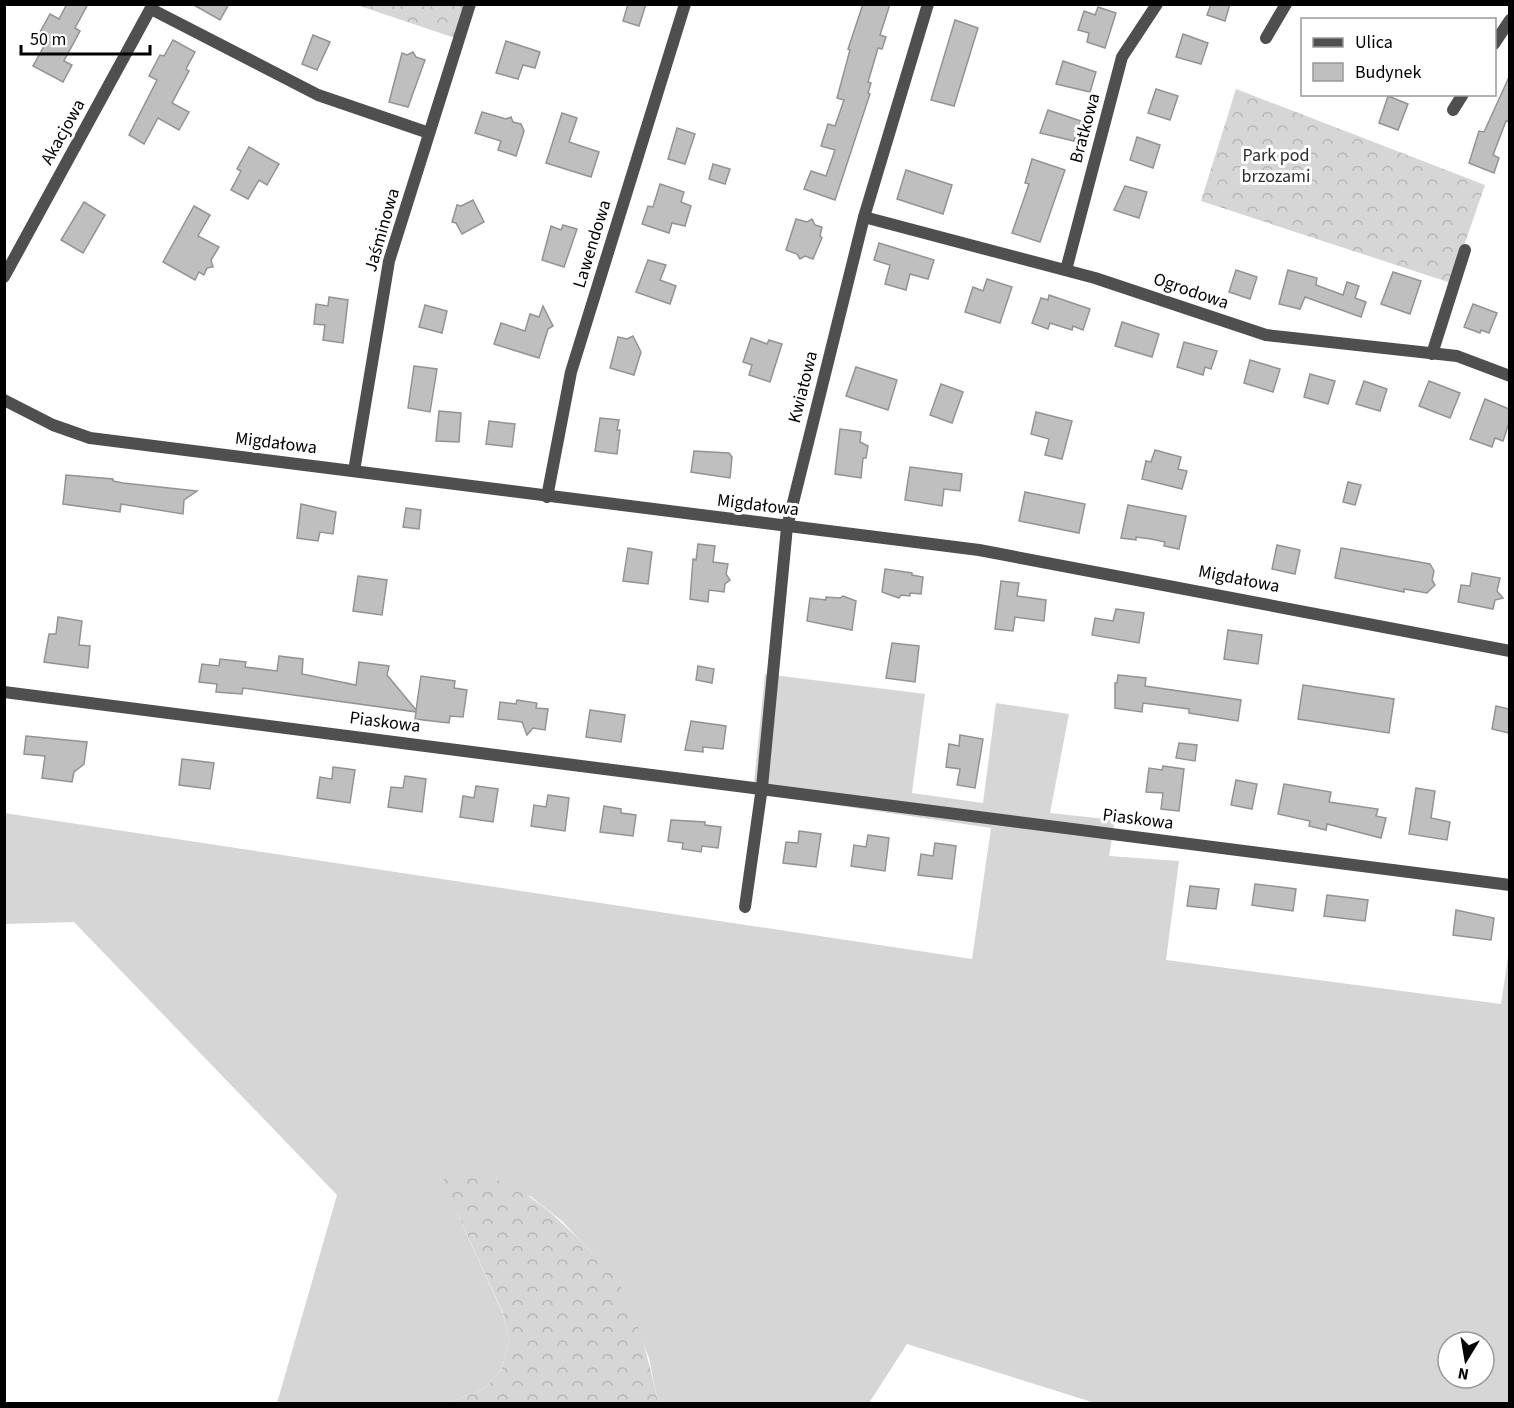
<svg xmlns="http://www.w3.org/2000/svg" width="1514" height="1408" font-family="'Source Sans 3',sans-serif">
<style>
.grass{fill:#d6d6d6;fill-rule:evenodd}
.forest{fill:url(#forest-crowns)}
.building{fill:#bfbfbf;stroke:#939393;stroke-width:1.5}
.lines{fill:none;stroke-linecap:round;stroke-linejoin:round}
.minor{stroke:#4f4f4f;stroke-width:12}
.labels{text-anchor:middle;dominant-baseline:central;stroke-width:6;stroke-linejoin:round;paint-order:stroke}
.street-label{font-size:18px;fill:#000;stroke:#fff}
.park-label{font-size:18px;fill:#2d2d2d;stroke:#fff}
</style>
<defs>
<pattern id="forest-crowns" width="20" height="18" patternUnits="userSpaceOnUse" patternTransform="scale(1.5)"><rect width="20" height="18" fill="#d6d6d6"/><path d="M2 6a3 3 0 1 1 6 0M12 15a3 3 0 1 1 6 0" fill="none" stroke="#b6b6b6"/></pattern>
</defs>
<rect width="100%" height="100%" fill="#fff"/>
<path class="grass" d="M765 674 925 694 912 793 983 803 996 703 1069 714 1050 813 1115 820 1109 856 1179 861 1166 960 1501 1004 1509 950V1403H1095L907 1344 869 1403H658L649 1358 617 1280 562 1221 530 1196 457 1213 503 1314 509 1339 502 1369 485 1388 448 1403H277L337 1195 74 922 5 924 4 813 972 959 991 828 753 793ZM1448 1342H1484V1378H1448Z"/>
<g class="forest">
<polygon points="357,5 466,5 455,38"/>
<polygon points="1236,89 1485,185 1451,283 1201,201"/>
<path d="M465 1170C521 1183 551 1210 590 1251 599 1260 612 1270 618 1281 638 1319 650 1362 658 1403H448L485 1388 502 1369 509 1339 503 1313 443 1182 447 1172Z"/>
</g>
<g class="building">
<polygon points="67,4 88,4 75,28 80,31 64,61 72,65 63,82 33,66 49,37 40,32 50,14 59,19"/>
<polygon points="192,4 229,4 220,20"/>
<polygon points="628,4 646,4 639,26 623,21"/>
<polygon points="863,4 890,4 880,35 886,37 882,49 878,48 868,82 871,83 868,93 870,94 835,200 804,189 811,171 826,176 835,150 821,146 828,124 835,126 844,100 837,98 850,50 848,49"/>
<polygon points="1211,4 1230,4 1225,21 1207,15"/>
<polygon points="1098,7 1116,13 1105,48 1087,42 1089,33 1078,30 1084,11 1095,15"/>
<polygon points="955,20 978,28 954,106 931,100"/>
<polygon points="1183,34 1208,43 1201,64 1176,57"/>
<polygon points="313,35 330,42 317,70 302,64"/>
<polygon points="173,40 195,52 186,69 189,71 172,103 189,112 179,130 158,118 144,144 129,135 157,80 149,76 160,55 164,56"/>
<polygon points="506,41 540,52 535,68 523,65 518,79 496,73"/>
<polygon points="413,52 416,57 425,60 408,107 389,102 402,53 407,55"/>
<polygon points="1063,61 1096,72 1090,92 1056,84"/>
<polygon points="1509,77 1509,122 1506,121 1493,155 1499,158 1494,173 1469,163 1479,131 1484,132"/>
<polygon points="1156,89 1178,96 1170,120 1148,113"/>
<polygon points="1388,96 1408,104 1398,130 1379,123"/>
<polygon points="1048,110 1081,121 1074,141 1040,133"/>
<polygon points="482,112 506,119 511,117 513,122 521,124 524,131 516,156 498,150 501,141 475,133"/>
<polygon points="562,113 577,118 569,142 599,152 591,177 546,163"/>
<polygon points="677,128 695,134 685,164 668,159"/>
<polygon points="1137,137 1160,145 1153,168 1130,160"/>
<polygon points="249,147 279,164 267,185 259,180 248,199 231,190 241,171 237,169"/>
<polygon points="1032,159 1065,170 1040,242 1012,233 1029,184 1025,183"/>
<polygon points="713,164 730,169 725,184 709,179"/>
<polygon points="906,170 952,185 943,214 897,199"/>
<polygon points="660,184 684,192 681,202 691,206 685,226 672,223 669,233 642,224 648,206 653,207"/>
<polygon points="1125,186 1147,192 1139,218 1114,210"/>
<polygon points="473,200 484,222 462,234 456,223 452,222 457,205 461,206"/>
<polygon points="84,202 105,215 83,253 61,240"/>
<polygon points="194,206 210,215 198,236 219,247 211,260 213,267 207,268 204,275 199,272 195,280 163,262"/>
<polygon points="796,219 807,222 812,219 815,225 822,227 820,236 822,238 813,259 805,256 800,259 797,254 786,250"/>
<polygon points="563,225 577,229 564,267 542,260 551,226 561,230"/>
<polygon points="879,243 934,260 928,279 910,274 906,290 885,284 890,265 874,260"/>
<polygon points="648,260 666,265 660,280 676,286 670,304 636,292"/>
<polygon points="1236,270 1257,277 1250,299 1229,292"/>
<polygon points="1288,270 1317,278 1316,285 1343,295 1347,282 1359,286 1355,298 1366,302 1361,317 1305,297 1300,309 1279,304"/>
<polygon points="1393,272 1421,281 1410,314 1381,304"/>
<polygon points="987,279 1012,287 1000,323 965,312 973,287 983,291"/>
<polygon points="1049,295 1090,309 1083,330 1073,326 1072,330 1050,323 1048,329 1032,323 1041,298 1048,300"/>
<polygon points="329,297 348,300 343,343 323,340 325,325 314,324 316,304 328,306"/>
<polygon points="1473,304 1497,313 1489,333 1481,330 1480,333 1464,327"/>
<polygon points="425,305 447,311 442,333 419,327"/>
<polygon points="543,306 553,326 548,329 539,358 494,344 501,323 525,331 530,314 539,317"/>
<polygon points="1122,322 1159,334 1152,357 1115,346"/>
<polygon points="633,336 641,352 634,375 610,368 618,337 627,339"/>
<polygon points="751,338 767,344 769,340 782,344 770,382 749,375 752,365 743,362"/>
<polygon points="1184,342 1217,351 1211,369 1205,367 1203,375 1177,367"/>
<polygon points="1250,360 1280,369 1273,392 1244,383"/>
<polygon points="414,366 437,369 430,412 408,408"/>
<polygon points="856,367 897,380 888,410 846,396"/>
<polygon points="1310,374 1335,381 1328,404 1304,397"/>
<polygon points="1364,381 1387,389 1380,411 1356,404"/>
<polygon points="1429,381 1460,393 1450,418 1419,406"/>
<polygon points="941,384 963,392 952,423 930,415"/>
<polygon points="1485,399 1509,409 1509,423 1503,441 1495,438 1492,447 1470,439"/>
<polygon points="439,411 461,413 459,442 436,441"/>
<polygon points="1036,412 1072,421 1062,459 1045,455 1049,439 1031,434"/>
<polygon points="600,418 619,420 617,430 620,430 617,454 595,451"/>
<polygon points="489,421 515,424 512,447 486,444"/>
<polygon points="840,429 861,432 860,442 868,446 866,458 863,458 861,478 835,474"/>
<polygon points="1155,450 1181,457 1178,469 1187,471 1182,489 1142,479 1146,461 1151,462"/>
<polygon points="694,451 729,453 732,457 730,478 691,472"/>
<polygon points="910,467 962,474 960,491 944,489 942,506 905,500"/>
<polygon points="66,475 113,479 113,481 123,483 197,491 184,500 183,514 121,504 120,512 63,504"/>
<polygon points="1348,482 1361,485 1355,505 1343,502"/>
<polygon points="1025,492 1085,504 1079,533 1019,521"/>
<polygon points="301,504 336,512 333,534 320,532 318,541 297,538"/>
<polygon points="1128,505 1186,516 1179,549 1164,546 1165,542 1151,539 1136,537 1136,540 1121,538"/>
<polygon points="406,508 421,510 419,529 403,527"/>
<polygon points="698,544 715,546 713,562 728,564 726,574 730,580 725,584 724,592 709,590 708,602 690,599 693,559 696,560"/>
<polygon points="1277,545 1300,550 1295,574 1272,569"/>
<polygon points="628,548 652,552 648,584 623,581"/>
<polygon points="1341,548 1430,564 1434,571 1432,580 1435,585 1427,593 1404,589 1404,592 1335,578"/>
<polygon points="885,569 912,573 912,575 923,577 921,594 910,593 910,596 901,595 899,598 882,592"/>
<polygon points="1472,573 1500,578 1497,591 1503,598 1495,600 1493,609 1458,602 1461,585 1470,586"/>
<polygon points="358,576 387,580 382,615 353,611"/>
<polygon points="1001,581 1019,583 1017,596 1046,600 1044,621 1015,617 1013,631 995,629"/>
<polygon points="843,596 856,601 852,630 807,621 810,598 826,600 826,597 840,598"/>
<polygon points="1116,609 1144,613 1139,643 1092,635 1095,618 1113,621"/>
<polygon points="58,617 82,621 79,645 90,646 88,668 44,662 49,634 56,634"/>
<polygon points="1228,630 1262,635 1258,664 1224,659"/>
<polygon points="892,643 919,646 915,682 886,678"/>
<polygon points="279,656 303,659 302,674 356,685 359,662 389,666 387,675 416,710 421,676 455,681 454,688 467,690 463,717 450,716 449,723 415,719 416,712 243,688 242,694 216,692 217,684 199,682 202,664 219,666 220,659 246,662 245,667 277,671"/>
<polygon points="698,666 714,669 712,683 696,680"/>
<polygon points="1118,675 1146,678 1145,686 1241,700 1238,721 1189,713 1189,709 1143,703 1142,712 1115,708 1115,683 1117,683"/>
<polygon points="1303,685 1394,699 1389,733 1298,719"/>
<polygon points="517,700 537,703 536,708 548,709 545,730 533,728 527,735 522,722 498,719 500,702 516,704"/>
<polygon points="1496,706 1509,709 1509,733 1492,729"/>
<polygon points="590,710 625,715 621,742 586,737"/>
<polygon points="691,721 726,726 723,749 703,747 703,752 685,750"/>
<polygon points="960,735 983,739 975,788 957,785 960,769 946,767 949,744 959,746"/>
<polygon points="26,736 87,742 84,764 74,772 72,782 42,778 45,756 24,754"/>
<polygon points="1179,743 1197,745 1195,761 1176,758"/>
<polygon points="182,759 214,763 210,789 179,785"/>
<polygon points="1163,766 1184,769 1179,811 1161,809 1163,793 1146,792 1149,768 1162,770"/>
<polygon points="333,767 355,770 350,803 317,798 320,777 332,779"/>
<polygon points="405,776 426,779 422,812 388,807 391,787 403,788"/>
<polygon points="1236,780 1257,784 1252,809 1231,805"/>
<polygon points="1284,784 1331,792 1329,802 1378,809 1376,816 1386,818 1381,838 1327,824 1326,830 1309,826 1310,821 1278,814"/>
<polygon points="476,786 498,789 493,822 460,817 463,796 474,798"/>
<polygon points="1416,788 1435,791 1431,818 1450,822 1447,840 1409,834"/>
<polygon points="548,795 569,798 565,831 531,826 534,805 546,807"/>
<polygon points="604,806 621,809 621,813 636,815 633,836 600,832"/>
<polygon points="671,820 705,822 705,825 721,827 718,848 702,846 701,852 682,849 683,843 668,841"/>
<polygon points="799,831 821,834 816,867 783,863 786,842 798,843"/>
<polygon points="868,835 889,838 885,871 851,866 854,845 866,847"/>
<polygon points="935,843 956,846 952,879 918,875 921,854 933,856"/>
<polygon points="1255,884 1296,889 1293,911 1252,905"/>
<polygon points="1190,886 1219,889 1216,909 1187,906"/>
<polygon points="1327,895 1368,900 1365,921 1324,916"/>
<polygon points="1456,910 1494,918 1491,940 1453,935"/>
</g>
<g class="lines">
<g class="minor">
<polyline points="151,9 318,95 429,133"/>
<polyline points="1266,38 1286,4"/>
<polyline points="1494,44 1510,20"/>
<polyline points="1453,110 1463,94"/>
<polyline points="864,217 1095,278 1266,335 1457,356 1510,376"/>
<polyline points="1066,270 1122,57 1157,4"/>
<polyline points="4,277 153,4"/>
<polyline points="1432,354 1465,250"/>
<polyline points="4,400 53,425 90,438 979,550 1510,651"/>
<polyline points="354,471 389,261 470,4"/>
<polyline points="547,497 571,372 685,4"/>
<polyline points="4,692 1510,885"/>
<polyline points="745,907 762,787 787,527 864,217 928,4"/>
</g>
</g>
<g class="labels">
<g class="street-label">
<text transform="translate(1085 128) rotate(-75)">Bratkowa</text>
<text transform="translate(63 132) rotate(-61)">Akacjowa</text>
<text transform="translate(382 230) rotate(-74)">Jaśminowa</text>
<text transform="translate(592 244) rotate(-73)">Lawendowa</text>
<text transform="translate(1191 291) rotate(19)">Ogrodowa</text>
<text transform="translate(803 387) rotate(-76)">Kwiatowa</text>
<text transform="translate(276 443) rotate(7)">Migdałowa</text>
<text transform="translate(758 505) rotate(7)">Migdałowa</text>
<text transform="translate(1239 579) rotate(11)">Migdałowa</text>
<text transform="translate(385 722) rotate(7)">Piaskowa</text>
<text transform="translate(1138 819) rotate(7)">Piaskowa</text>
</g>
<g class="park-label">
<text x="1276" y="155">Park pod<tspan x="1276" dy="21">brzozami</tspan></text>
</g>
</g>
<rect width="1514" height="1408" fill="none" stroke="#000000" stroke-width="12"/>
<rect x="1301" y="18" width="195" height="78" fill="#ffffff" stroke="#999999" stroke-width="1.5"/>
<rect x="1313" y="38" width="30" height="9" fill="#4f4f4f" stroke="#999999" stroke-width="1.5"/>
<text x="1355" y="48" font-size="18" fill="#000000">Ulica</text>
<rect x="1313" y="63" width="30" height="18" fill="#bfbfbf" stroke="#999999" stroke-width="1.5"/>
<text x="1355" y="78" font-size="18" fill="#000000">Budynek</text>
<g transform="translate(1466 1360) rotate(191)"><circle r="28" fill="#ffffff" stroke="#999999" stroke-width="1.5"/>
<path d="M0-4.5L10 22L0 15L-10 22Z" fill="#000000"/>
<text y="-9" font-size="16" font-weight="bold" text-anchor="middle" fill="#000000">N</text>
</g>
<path d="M21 45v9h129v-9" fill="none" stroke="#000000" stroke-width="3"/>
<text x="30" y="45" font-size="18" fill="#000000" stroke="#ffffff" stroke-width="4.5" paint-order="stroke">50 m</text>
</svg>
